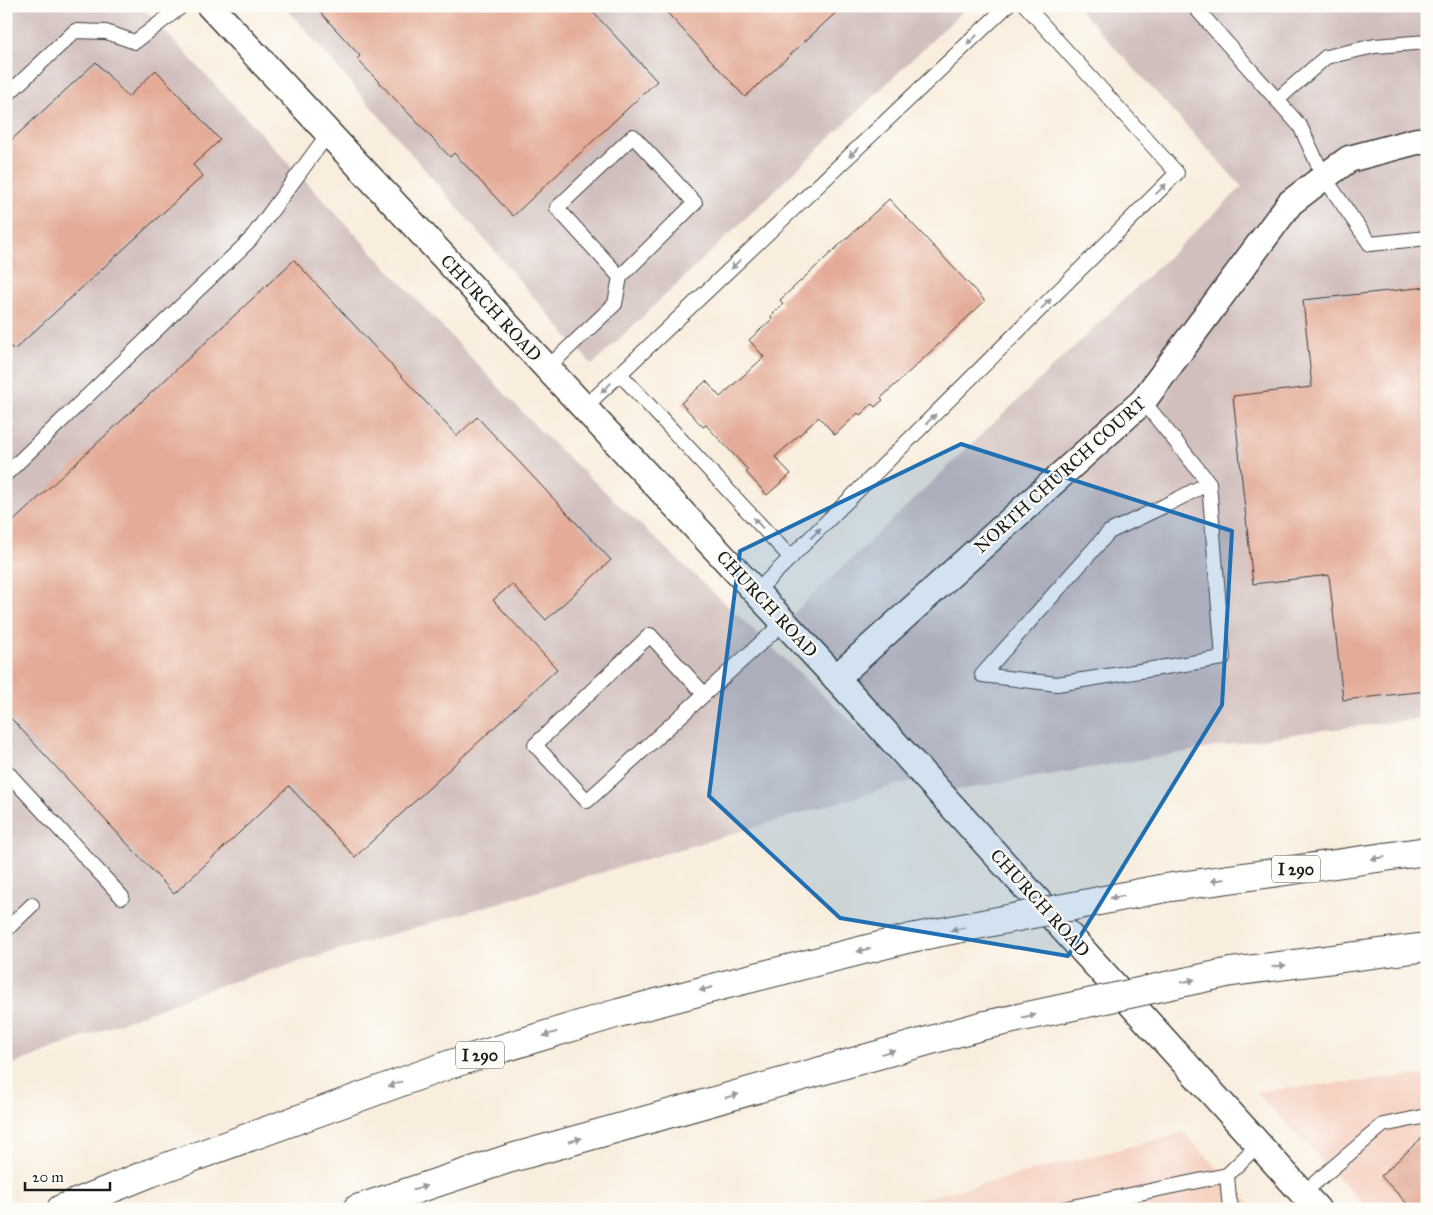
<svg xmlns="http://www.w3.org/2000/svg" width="1433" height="1215" font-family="'IM FELL Great Primer',serif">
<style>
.built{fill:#f5d2c2}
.industrial{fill:#d1bfbd}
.building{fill:#e4ac98}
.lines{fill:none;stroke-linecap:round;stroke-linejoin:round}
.lane-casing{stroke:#3d3c39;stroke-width:16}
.street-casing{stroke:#3d3c39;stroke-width:29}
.highway-casing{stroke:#3d3c39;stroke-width:30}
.lane{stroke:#fff;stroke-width:14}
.street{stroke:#fff;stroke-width:26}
.highway{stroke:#fff;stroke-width:28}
.highway-bridge-casing{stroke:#3d3c39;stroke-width:30;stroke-linecap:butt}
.highway-bridge{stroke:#fff;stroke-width:28}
.oneway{fill:#999}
.marked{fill:#1f6fb2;fill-opacity:0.2;stroke:#1f6fb2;stroke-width:4;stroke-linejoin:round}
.labels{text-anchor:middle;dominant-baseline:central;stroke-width:4.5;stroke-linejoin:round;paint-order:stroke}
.shield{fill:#fdfcf7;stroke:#605f5e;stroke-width:1}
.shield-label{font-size:16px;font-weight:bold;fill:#1c1c1c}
.street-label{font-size:18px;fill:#1c1c1c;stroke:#fdfcf7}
</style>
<rect width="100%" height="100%" fill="#fdfcf7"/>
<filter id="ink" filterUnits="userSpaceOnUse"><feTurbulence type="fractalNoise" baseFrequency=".02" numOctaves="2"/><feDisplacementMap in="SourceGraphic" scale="10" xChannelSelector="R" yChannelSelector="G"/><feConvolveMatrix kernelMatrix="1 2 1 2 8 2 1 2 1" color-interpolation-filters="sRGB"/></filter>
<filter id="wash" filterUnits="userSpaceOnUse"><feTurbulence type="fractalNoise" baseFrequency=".0096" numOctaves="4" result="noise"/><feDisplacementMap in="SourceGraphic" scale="20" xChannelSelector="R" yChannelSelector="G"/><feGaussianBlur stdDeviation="1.12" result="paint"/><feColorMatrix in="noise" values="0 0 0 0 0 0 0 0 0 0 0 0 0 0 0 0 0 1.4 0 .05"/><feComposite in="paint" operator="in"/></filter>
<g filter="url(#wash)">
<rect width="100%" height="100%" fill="#f9eede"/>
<g class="built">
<polygon points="1427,1075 1427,1209 1368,1209 1255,1091"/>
<polygon points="1184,1133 1256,1209 882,1209"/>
</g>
<g class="industrial">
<polygon points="6,6 141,6 541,432 914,780 214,987 6,1067"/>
<polygon points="285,6 968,6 592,365"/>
<polygon points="1077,6 1427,6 1427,718 1300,733 952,791 789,618 1242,187"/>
</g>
<g id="blocks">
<g class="building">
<polygon points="324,6 593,6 590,9 657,81 513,216 454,153 450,157 357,59 360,56 319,11"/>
<polygon points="661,6 843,6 745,97"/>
<polygon points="96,62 128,97 156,70 220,140 193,165 203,176 14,350 6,342 6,145"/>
<polygon points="889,199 985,301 881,398 883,400 875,407 872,404 860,415 858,413 835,435 819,417 775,457 791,474 767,495 746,472 748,470 706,425 703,427 681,403 706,381 720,397 764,357 749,340 772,319 771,316 783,304 780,300"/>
<polygon points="294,260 457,436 477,417 611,560 546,620 512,584 493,600 557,669 355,857 289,786 174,894 6,713 6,528"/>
<polygon points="1427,287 1427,691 1343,700 1329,575 1253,584 1233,396 1312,387 1303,300"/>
<polygon points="1427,1133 1427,1209 1412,1209 1381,1176"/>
</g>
</g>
</g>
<g filter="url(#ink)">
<use href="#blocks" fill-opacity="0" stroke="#3d3c39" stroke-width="1"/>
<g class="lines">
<defs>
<g id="lane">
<polyline points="1194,6 1300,126 1324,177 1370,244 1427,238"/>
<polyline points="6,96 75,31 106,32 135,42 182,6"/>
<polyline points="1277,100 1326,57 1375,46 1427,42"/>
<polyline points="547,368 615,304 620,277 695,203 633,136 557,208 620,277"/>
<polyline points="620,374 791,558"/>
<polyline points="1143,401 1209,483 1223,658 1057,684 982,675 1109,532 1164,506 1209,483"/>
<polyline points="584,408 1007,6"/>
<polyline points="6,474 250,240 328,134"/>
<polyline points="756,592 1177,173 1026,6"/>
<polyline points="704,694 650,635 535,745 587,801 784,622"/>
<polyline points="6,771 122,897"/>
<polyline points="6,930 32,905"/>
<polyline points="1227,1175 1229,1199 1232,1209"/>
<polyline points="1303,1193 1383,1125 1427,1116"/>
<polyline points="1062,1209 1227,1175 1259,1144"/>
</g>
<g id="street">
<polyline points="210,6 836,678 1317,1209"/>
<polyline points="836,678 1143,401 1290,203 1324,177 1349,159 1417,141 1427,141"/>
</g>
<g id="highway">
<polyline points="1165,888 1427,851"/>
<polyline points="1231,972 1427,947"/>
<polyline points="61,1209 150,1173 451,1064 615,1014 728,984 911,938"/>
<polyline points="357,1209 508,1159 981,1026"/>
</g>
</defs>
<use href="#lane" class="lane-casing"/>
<use href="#street" class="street-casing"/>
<use href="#highway" class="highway-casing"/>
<use href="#lane" class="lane"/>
<use href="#street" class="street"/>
<use href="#highway" class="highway"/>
<defs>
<g id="highway-bridge">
<polyline points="911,938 1165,888"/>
<polyline points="981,1026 1231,972"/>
</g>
</defs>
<use href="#highway-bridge" class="highway-bridge-casing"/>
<use href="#highway-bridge" class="highway-bridge"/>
</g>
<defs><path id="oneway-solid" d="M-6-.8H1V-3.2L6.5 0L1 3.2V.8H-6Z" transform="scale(1.25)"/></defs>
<g class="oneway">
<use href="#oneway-solid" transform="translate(972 40) rotate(136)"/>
<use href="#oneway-solid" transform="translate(854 152) rotate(136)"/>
<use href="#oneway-solid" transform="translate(1161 189) rotate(-45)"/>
<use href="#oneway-solid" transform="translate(736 264) rotate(136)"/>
<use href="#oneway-solid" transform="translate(1046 304) rotate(-45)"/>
<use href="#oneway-solid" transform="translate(606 388) rotate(136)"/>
<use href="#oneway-solid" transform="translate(931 419) rotate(-45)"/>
<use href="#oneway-solid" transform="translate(758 523) rotate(-133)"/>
<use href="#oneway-solid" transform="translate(816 533) rotate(-45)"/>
<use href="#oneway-solid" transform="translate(1378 858) rotate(172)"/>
<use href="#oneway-solid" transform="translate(1218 880) rotate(172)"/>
<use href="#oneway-solid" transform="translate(1117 897) rotate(169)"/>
<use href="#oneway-solid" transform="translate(958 929) rotate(169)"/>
<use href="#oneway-solid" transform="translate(864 950) rotate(166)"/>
<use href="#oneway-solid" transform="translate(1279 966) rotate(-7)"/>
<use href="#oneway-solid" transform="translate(1188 981) rotate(-12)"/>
<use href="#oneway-solid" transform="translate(706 989) rotate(165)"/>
<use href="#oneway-solid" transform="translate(1029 1016) rotate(-12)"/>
<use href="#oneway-solid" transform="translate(550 1034) rotate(163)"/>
<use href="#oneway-solid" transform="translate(888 1052) rotate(-16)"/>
<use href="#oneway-solid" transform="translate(395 1084) rotate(160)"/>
<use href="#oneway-solid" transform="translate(732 1096) rotate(-16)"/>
<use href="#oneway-solid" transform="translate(575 1140) rotate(-16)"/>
<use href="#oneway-solid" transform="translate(420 1188) rotate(-18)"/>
</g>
</g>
<path class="marked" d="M961 444 1232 531 1222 705 1068 956 840 918 709 796 740 551Z"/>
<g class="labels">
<g class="shield">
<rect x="1272" y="855.5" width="48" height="27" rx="4"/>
<rect x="456" y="1041.5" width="48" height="27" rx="4"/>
</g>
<g class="shield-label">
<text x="1296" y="869">I 290</text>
<text x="480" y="1055">I 290</text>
</g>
<g class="street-label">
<text transform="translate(491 308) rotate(47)">CHURCH ROAD</text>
<text transform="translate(1060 475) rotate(-42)">NORTH CHURCH COURT</text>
<text transform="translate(767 604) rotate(47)">CHURCH ROAD</text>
<text transform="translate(1040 903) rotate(48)">CHURCH ROAD</text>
</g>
</g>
<rect width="1433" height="1215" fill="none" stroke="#fdfcf7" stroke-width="25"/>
<path d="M25 1182v8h85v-8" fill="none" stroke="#1c1c1c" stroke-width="2.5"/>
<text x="32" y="1182" font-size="15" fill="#1c1c1c" stroke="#fdfcf7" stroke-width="4" paint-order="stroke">20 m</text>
</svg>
